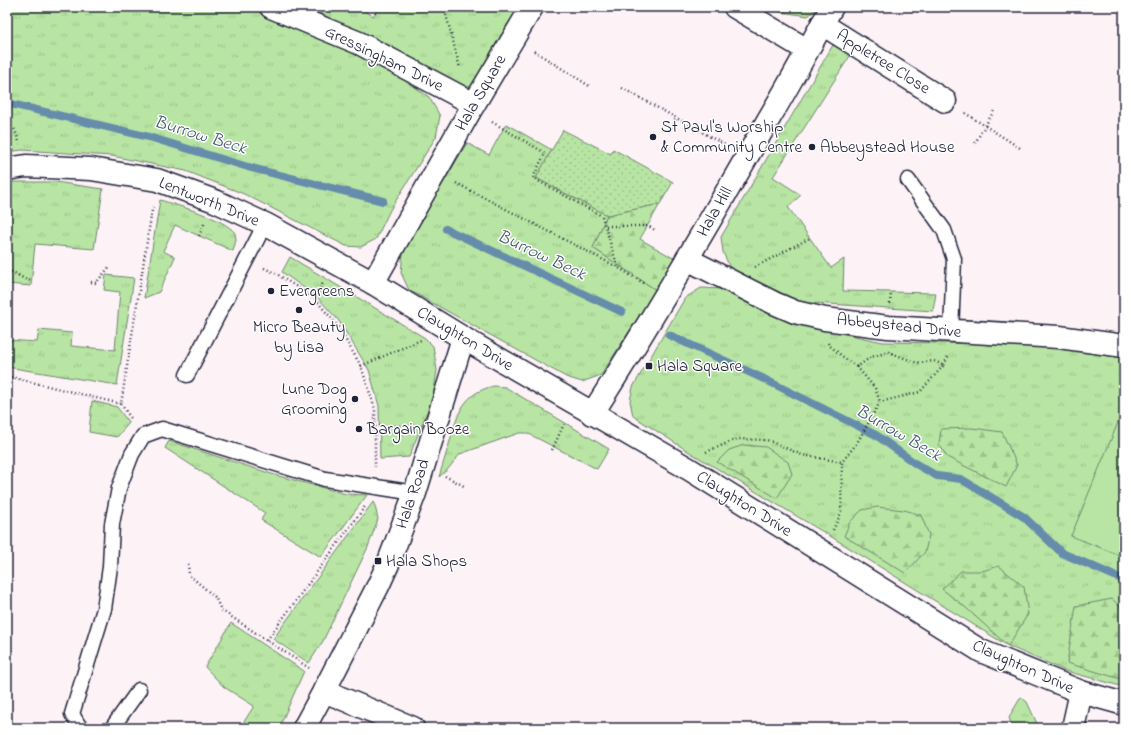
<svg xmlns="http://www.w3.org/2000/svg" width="1131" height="735" font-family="'Indie Flower',sans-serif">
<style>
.grass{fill:url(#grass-tufts);stroke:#6d846f}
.forest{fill:url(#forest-firs);stroke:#6d846f}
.garden{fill:url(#garden-dots);stroke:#6d846f}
.pitch{fill:#b8e5a3;stroke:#6d846f}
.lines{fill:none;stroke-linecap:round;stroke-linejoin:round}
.stream{stroke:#668cab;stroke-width:8}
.lane-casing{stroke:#22223b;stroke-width:17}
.street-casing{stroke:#22223b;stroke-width:25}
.secondary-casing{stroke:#22223b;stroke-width:25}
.path{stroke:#22223b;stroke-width:2.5;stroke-dasharray:1 3;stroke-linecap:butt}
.lane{stroke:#fff;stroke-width:14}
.street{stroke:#fff;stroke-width:22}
.secondary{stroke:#fff;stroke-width:22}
.poi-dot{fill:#22223b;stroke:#fff;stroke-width:1.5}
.labels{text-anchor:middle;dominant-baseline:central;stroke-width:3;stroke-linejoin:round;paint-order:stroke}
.street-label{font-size:17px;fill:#22223b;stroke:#fff}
.poi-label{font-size:17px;fill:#22223b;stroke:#fff;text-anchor:start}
.water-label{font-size:18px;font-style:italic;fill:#445773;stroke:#fff}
</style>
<defs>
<pattern id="grass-tufts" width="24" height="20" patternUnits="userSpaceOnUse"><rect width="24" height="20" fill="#b8e5a3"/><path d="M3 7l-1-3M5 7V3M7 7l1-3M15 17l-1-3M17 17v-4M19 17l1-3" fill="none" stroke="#9ec48d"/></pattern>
<pattern id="forest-firs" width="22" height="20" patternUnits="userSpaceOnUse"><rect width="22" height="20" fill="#b8e5a3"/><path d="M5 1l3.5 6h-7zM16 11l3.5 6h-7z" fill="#9ec48d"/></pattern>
<pattern id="garden-dots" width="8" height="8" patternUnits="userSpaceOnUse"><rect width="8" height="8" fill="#b8e5a3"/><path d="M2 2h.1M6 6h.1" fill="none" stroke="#9ec48d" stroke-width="1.8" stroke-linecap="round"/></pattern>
</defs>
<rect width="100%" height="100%" fill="#fdf2f6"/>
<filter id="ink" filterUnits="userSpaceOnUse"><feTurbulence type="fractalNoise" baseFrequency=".025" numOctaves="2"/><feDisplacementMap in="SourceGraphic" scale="8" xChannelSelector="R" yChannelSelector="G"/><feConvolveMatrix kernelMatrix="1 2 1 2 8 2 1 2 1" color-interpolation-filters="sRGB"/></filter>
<g filter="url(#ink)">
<g class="grass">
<polygon points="7,7 246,7 281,19 338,45 398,75 429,97 440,116 436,137 390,210 376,239 361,247 346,246 244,194 186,171 112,156 22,150 7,152"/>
<polygon points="308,7 358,7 373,16 379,7 521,7 474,85 465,88"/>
<polygon points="773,7 819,7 808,16 781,12"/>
<polygon points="833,45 853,51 773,177 801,195 788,207 831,268 844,259 843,291 936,293 933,311 800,302 730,268 723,252 721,237"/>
<polygon points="506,124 552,150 536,178 607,215 593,248 656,290 601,375 582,382 566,377 409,290 401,273 403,252 418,225 467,143 489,155"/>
<polygon points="7,182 55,182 103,189 94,249 35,244 31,286 7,284 7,225 10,193 7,193"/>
<path d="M160 200C179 206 224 218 235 233L236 240 233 251 175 225 163 251 175 257 159 292 144 298Z"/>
<polygon points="290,257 425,338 433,346 437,370 433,397 409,457 380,459 379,406 369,370 339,321 318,298 282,272"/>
<polygon points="106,275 134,278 117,385 7,367 7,340 37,342 39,330 72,333 71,346 115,350 120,292 104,290"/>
<polygon points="701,288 722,289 763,311 798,324 883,342 1058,345 1124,358 1124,687 1066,671 1008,646 830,536 691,453 633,416 630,401 633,387 685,298"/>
<path d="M494 386 505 387 609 449 597 469 527 433H519L460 454 448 469 439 477C443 465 446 453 450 441 458 413 463 393 494 386Z"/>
<polygon points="92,401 117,407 129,423 117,437 89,432"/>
<polygon points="169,441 275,475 346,494 367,495 321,557 261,520 265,513 165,448"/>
<polygon points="373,502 375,506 378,519 368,547 323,641 309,663 273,639"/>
<polygon points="231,623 304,671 279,728 240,728 254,706 224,687 205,667"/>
<polygon points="1021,697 1027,702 1039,728 1012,728 1009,717"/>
</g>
<g class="forest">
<polygon points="660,204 640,239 675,259 656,290 593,248 607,215"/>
<polygon points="972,428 1002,432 1017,465 1006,487 947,457 939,444 941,429"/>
<polygon points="744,445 766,447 788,462 792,474 777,498 717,462 729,450"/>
<polygon points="877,507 904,510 921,515 929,535 925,552 905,573 844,536 850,522 862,510"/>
<polygon points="999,566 1024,587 1028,614 1008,646 965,607 942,589 961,571 982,571"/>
<polygon points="1112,599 1124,610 1124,680 1067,663 1076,606"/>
</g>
<polygon class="garden" points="563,130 611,154 613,149 673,182 660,204 607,215 536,178"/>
<polygon class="pitch" points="1124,408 1124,557 1071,536"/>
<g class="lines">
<g class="stream">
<polyline points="7,103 149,137 248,167 383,201"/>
<polyline points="446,229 622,312"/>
<polyline points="669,335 764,379 876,435 916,464 937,476 961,479 1024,517 1062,553 1124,580"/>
</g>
<defs>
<g id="lane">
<polyline points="908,180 944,230 954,259 951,332"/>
<polyline points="187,375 265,224"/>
<polyline points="82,728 79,726 72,714 104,609 110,567 112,524 119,488 132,454 143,436 162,429 325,479 415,493"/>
<polyline points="112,728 139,690"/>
</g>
<g id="street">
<polyline points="271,7 359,43 474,104"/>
<polyline points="735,7 807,50"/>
<polyline points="822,24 945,101"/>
<polyline points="687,259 774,303 795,312 825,319 888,327 1059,337 1124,346"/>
<polyline points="373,283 471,109 532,7"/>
<polyline points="324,691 413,728"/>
<polyline points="1073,728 1081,692"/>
</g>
<g id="secondary">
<polyline points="7,169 26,166 91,169 157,180 215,201 265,224 373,283 463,338 689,469 981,651 1081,692 1124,704"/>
<path d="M592 414C655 316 713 216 771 115 792 80 811 43 832 7"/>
<polyline points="304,728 324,691 378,586 388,564 415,493 463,338"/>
</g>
</defs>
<use href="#lane" class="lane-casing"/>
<use href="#street" class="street-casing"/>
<use href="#secondary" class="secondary-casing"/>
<g class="path">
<polyline points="444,7 460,68"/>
<polyline points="534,51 591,87"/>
<polyline points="622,88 727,146"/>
<polyline points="965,113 1020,148"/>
<polyline points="492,122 545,153 533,178 602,216 618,268"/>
<polyline points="672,128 676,118"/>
<polyline points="7,129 14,128 20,144"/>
<polyline points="975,143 995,109"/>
<polyline points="456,183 619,268 645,284"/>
<polyline points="606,226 648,226 655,230"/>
<polyline points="199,236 205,222"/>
<polyline points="755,267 810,238"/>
<polyline points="264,268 277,274 315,299 337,325 361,366 375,409 375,467"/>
<path d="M7 271C16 271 22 280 32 281"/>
<polyline points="91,282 96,283 110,266"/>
<polyline points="315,299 323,283"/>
<polyline points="890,304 891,292"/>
<polyline points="828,343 829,345 842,356 857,367"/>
<polyline points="944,365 949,354"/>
<polyline points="361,366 421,340"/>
<polyline points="7,376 121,404 153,204"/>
<polyline points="121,404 132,420"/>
<polyline points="375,426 411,426"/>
<polyline points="552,450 564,424"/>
<polyline points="706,452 737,439 767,440 802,455 842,462"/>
<polyline points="445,476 464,486"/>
<polyline points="833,530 841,513 842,462 857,443 880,402 920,392 944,365 934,361 917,363 889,352 871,357 857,367 875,388 880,402"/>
<polyline points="188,564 189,575 215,597 221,610 309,668"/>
<polyline points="267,640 366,505"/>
</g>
<use href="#lane" class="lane"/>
<use href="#street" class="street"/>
<use href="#secondary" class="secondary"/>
</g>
</g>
<g class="poi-dot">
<circle cx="653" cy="137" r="4"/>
<circle cx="812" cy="147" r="4"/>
<circle cx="271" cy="291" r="4"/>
<circle cx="299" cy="310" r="4"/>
<rect x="645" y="362" width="8" height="8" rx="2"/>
<circle cx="355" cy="399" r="4"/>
<circle cx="359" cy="429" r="4"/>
<rect x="374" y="557" width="8" height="8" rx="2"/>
</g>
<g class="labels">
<g class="street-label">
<text transform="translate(384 59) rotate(26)">Gressingham Drive</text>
<text transform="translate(883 62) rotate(32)">Appletree Close</text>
<text transform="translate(481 93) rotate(-60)">Hala Square</text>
<text transform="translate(209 202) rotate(22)">Lentworth Drive</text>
<text transform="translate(715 212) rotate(-60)">Hala Hill</text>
<text transform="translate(899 326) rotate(6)">Abbeystead Drive</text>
<text transform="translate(465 339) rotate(31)">Claughton Drive</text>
<text transform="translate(413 494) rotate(-71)">Hala Road</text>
<text transform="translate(744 504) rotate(32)">Claughton Drive</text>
<text transform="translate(1023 667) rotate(24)">Claughton Drive</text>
</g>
<g class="poi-label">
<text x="661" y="127">St Paul's Worship<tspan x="661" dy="20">&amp; Community Centre</tspan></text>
<text x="820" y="147">Abbeystead House</text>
<text x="279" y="291">Evergreens</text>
<text x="299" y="327" text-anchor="middle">Micro Beauty<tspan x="299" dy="20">by Lisa</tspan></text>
<text x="657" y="366">Hala Square</text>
<text x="347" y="389" text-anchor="end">Lune Dog<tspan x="347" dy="20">Grooming</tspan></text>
<text x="367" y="429">Bargain Booze</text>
<text x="386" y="561">Hala Shops</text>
</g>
<g class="water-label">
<text transform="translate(200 136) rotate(17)">Burrow Beck</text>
<text transform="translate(541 256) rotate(25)">Burrow Beck</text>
<text transform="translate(898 434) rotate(30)">Burrow Beck</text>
</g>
</g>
<rect width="1131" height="735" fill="none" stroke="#fff" stroke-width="24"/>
<rect x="12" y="12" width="1107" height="711" fill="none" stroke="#22223b" stroke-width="1.5" filter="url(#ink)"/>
</svg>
